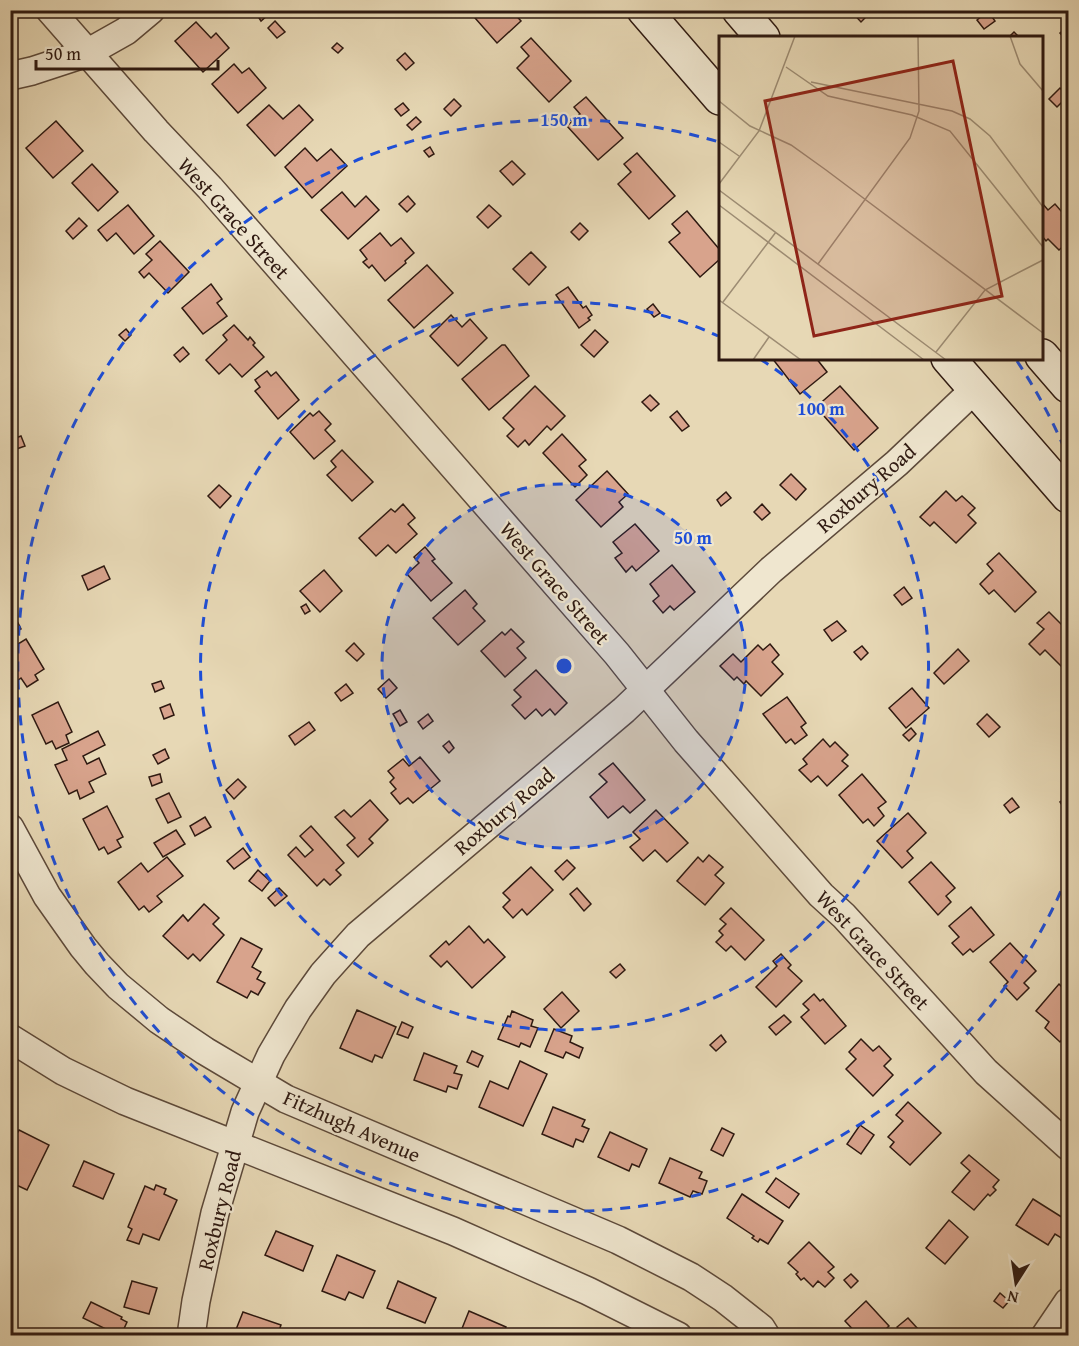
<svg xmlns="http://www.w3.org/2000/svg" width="1079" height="1346" font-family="'Gentium Book Plus',serif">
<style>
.building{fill:#d8a38c;stroke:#2e1911;stroke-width:1.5}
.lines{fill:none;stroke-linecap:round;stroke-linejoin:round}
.street-casing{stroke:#5c493a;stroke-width:30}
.secondary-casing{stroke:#2e1911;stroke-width:36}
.street{stroke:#efe6cf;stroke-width:27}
.secondary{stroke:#efe6cf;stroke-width:33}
.ring{fill:none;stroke:#1d4ed8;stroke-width:3;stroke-dasharray:10 8}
.labels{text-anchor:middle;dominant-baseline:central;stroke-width:4.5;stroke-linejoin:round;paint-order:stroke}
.street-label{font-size:21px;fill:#2e1911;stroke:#efe6cf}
.inset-road{fill:none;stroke:#9d8c73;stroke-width:1.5}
.view{fill:#8f2418;fill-opacity:0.15;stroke:#8f2418;stroke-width:3}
.inset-edge{fill:none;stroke:#2e1911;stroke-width:3}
.centre{fill:#1d4ed8;stroke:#efe6cf;stroke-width:3}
.ring-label{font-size:18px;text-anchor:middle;font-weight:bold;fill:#1d4ed8;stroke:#efe6cf;stroke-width:4.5;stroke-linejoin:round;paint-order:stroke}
</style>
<rect width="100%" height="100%" fill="#e7d8b5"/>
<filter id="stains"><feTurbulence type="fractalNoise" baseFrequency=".00333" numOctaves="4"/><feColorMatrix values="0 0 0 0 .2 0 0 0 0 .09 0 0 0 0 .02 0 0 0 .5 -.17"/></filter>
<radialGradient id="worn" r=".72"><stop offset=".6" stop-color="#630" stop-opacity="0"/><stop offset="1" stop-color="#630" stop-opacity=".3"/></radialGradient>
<g class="building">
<polygon points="254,10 268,10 270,13 261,21"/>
<polygon points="468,10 511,10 521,21 497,43"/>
<polygon points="850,10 873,10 861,22"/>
<polygon points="988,11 995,21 984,29 977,20"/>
<polygon points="275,21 285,32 277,38 268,28"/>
<polygon points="196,22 211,38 216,33 229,48 203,72 175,41"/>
<polygon points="1068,26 1068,42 1060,33"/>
<polygon points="1014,32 1020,38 1008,38"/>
<polygon points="531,38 571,81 549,102 517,68 529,56 521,47"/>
<polygon points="337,43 343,48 338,53 332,48"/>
<polygon points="405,53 414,63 406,70 397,60"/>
<polygon points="234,64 242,73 249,68 266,88 238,113 212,84"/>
<polygon points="1060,88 1068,96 1057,107 1049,99"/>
<polygon points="586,97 623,138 598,160 567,126 580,114 574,107"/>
<polygon points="454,99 461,106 451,116 444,109"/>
<polygon points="403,103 409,110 401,116 395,109"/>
<polygon points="269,105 283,119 299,105 313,120 275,156 247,125"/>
<polygon points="416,117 421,122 412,130 407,125"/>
<polygon points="56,121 83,151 53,178 26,148"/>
<polygon points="430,147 434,154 429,157 424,151"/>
<polygon points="305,148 317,161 331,149 347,166 312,198 285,167"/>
<polygon points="637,153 675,196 649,219 618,184 631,172 624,164"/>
<polygon points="512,161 525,174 513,185 500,171"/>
<polygon points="92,164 118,192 98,211 72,183"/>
<polygon points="342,192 355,207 366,196 379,210 348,239 321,210"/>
<polygon points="408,196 415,204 407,212 399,204"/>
<polygon points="1042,203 1048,210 1055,204 1068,219 1068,242 1059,250 1048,239 1046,241 1042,236 1043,232 1042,230"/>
<polygon points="128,205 154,236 134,254 116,233 107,241 98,230"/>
<polygon points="489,205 501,216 488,228 477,217"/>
<polygon points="687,211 720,250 720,259 700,277 669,242 680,233 672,224"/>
<polygon points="79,218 87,226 73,239 66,231"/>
<polygon points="580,223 588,231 579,240 571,232"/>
<polygon points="380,233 391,246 401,238 414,253 405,261 406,263 385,281 372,265 369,268 363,262 367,259 360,250"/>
<polygon points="160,241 189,272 168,293 149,273 144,278 139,272 152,260 146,254"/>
<polygon points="531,252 546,267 529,285 513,269"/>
<polygon points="427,265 453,293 414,328 388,300"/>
<polygon points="211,284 222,299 217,303 227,316 203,334 182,308"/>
<polygon points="568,287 583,308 586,306 592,315 588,318 590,320 579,328 556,295"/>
<polygon points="653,304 660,313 654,317 647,309"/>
<polygon points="451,315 462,327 470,319 487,338 458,366 430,336"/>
<polygon points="234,325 248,340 250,337 255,343 253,345 264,357 242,377 230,364 219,374 206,360 227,340 223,335"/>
<polygon points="126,329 131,335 125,341 119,335"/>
<polygon points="595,330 608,342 594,357 581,345"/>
<polygon points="502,345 505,345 529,376 489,410 462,379"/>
<polygon points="183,347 189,354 180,362 174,355"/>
<polygon points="772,358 816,358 827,372 800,394"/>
<polygon points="267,371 271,376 276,372 299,400 278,419 255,391 260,387 255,380"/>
<polygon points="535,386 565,416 551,430 547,426 529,445 525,440 518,447 507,436 514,429 503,418"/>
<polygon points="840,386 878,428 854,450 816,407"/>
<polygon points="650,395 659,404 651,411 642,402"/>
<polygon points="319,411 331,424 325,430 335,441 314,459 290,432 310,413 313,416"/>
<polygon points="677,411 689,426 682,431 670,417"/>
<polygon points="562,434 586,460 579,466 587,475 575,487 543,453"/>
<polygon points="21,436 25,446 11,451 10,440"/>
<polygon points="342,450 373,482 352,501 327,475 336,467 331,461"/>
<polygon points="607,471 628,494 619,502 623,507 601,527 576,500"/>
<polygon points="791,474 806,489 796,500 780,485"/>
<polygon points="219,485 231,496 220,508 208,496"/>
<polygon points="946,491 956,501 962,496 975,508 968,515 976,523 956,543 934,522 930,526 920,517"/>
<polygon points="726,492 731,498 721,506 717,500"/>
<polygon points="403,504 415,518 408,524 417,534 396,553 388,545 376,556 359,538 391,509 395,512"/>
<polygon points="762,504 770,513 762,520 754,512"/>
<polygon points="635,524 659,551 636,571 632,566 626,572 615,558 622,553 613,542"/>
<polygon points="425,547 435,559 432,561 452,583 431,601 407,574 419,563 414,557"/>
<polygon points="999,553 1036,592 1015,612 994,590 989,594 980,584 993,571 987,564"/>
<polygon points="672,565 695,592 674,610 670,606 663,613 653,601 659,596 650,584"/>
<polygon points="104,566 110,579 88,590 82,576"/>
<polygon points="324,570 342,591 320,612 300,591"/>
<polygon points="904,587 912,598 902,605 894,595"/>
<polygon points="465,590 477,604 473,608 485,621 458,645 433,618"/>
<polygon points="306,604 310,611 305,614 301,607"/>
<polygon points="10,607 21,629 10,634"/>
<polygon points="1049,612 1068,631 1068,665 1064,669 1045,650 1040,655 1029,644 1044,629 1037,623"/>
<polygon points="837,621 846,631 832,641 824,630"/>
<polygon points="511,629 524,642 517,648 526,658 505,677 481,651 502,632 505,635"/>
<polygon points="26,639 44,669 35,675 38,680 27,687 21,678 17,681 10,670 10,649"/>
<polygon points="354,643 364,654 357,661 346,651"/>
<polygon points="770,644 779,655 772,662 783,674 761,696 746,681 744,684 737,677 734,680 720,666 733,654 741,662 758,645 763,650"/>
<polygon points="862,646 868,653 861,660 854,652"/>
<polygon points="958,649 969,661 944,684 934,673"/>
<polygon points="536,670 567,703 555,715 550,709 542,716 536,709 525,719 512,705 521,697 514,690"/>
<polygon points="389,679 397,688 386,698 378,689"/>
<polygon points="161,681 164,688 155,692 152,684"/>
<polygon points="346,684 353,693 341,701 335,693"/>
<polygon points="912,688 929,708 906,728 889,708"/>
<polygon points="787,697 806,723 801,727 807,735 795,744 791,739 786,743 763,714"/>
<polygon points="58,702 72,732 66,735 69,743 56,749 52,741 46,744 32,715"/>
<polygon points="170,704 174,715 164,719 160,708"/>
<polygon points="400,710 407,722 400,726 393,714"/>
<polygon points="428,714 433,721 423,729 418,722"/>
<polygon points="987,714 1000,727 989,737 977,724"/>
<polygon points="309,722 315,730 295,745 289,736"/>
<polygon points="911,728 916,734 909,741 903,735"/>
<polygon points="98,731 105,745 83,756 87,764 99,758 106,774 89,782 94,792 80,799 77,790 69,794 55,765 67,760 62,749"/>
<polygon points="823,739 830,747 835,742 848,755 842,761 848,766 827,786 818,776 811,782 799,770 807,764 803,759"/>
<polygon points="449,741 454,748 449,753 443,746"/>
<polygon points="165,749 169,758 158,764 153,755"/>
<polygon points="420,757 440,781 413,803 408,798 400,804 391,793 396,789 390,782 394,778 388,771 403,759 409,766"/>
<polygon points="613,763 645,800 630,813 623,806 608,818 590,797 607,782 599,774"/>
<polygon points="160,774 162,782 152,786 149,777"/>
<polygon points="862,774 886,802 878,808 884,816 874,826 868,819 863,823 839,795"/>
<polygon points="238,779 246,787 234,799 226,790"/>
<polygon points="169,793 181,817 168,823 156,799"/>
<polygon points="1068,796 1068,812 1067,813 1060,802"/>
<polygon points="1012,798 1019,807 1010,813 1004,805"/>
<polygon points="370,800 388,820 369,839 373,843 358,857 347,845 355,838 335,817 344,810 351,817"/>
<polygon points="107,806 123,837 117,840 121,847 108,854 104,847 99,850 83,819"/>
<polygon points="656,810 688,843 667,862 655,850 643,861 630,847 640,839 633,832"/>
<polygon points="908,813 926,833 907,851 913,858 902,868 877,841"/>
<polygon points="205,817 211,827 195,836 190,826"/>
<polygon points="311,826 344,863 336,870 341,875 330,885 324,879 317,886 288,855 296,847 305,857 313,850 300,836"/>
<polygon points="176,830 185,844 163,857 154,843"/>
<polygon points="243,848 250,857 234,869 227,861"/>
<polygon points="709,855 723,867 715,875 724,883 705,905 677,881 698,857 703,862"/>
<polygon points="167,857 183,876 157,896 162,902 149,912 144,906 139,910 118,882 141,863 148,872"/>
<polygon points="567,860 575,868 563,880 555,871"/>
<polygon points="931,862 955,888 946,896 951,902 938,915 909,882"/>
<polygon points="531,867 553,890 527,915 522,909 513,918 503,907 510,900 503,893"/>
<polygon points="258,870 270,881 262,891 249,881"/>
<polygon points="279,888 287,896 275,906 268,898"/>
<polygon points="577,888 591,904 584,911 570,894"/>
<polygon points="204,904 219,918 213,924 224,935 200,961 193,954 188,959 163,936 183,915 188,921"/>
<polygon points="971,907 994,935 973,952 970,949 963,955 952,943 959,937 949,926"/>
<polygon points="731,908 764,940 745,960 731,946 726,951 716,942 723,935 719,931 726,924 720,919"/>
<polygon points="469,926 484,943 488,939 505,957 472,988 447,961 441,967 430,956 446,941 449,945"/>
<polygon points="241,938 262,949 252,967 261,972 257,979 265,983 258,995 251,991 247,998 217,982"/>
<polygon points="1010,943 1036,971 1024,983 1029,988 1017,1000 1004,986 1008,982 990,962"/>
<polygon points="781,954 791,965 788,968 802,981 776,1007 756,987 777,966 773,961"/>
<polygon points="620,964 625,970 616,978 610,972"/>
<polygon points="1059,984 1068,993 1068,1017 1065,1021 1068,1024 1068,1032 1060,1042 1045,1028 1049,1022 1036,1011"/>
<polygon points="562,992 579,1011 561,1028 544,1009"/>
<polygon points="814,994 820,1001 823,999 846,1026 825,1044 801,1017 809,1010 803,1004"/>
<polygon points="357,1010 396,1027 382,1058 375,1055 372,1062 340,1048"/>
<polygon points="512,1011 533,1020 531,1026 538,1028 530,1047 521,1043 519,1047 498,1039 508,1016 510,1017"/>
<polygon points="784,1015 791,1022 776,1035 769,1027"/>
<polygon points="402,1022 413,1027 408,1038 397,1034"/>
<polygon points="554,1029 572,1036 570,1042 583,1048 579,1058 566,1052 563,1058 545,1051"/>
<polygon points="721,1035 726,1042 716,1051 710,1045"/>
<polygon points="861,1039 873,1051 879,1046 891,1059 884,1066 893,1075 873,1096 846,1069 856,1059 849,1052"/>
<polygon points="472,1051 483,1056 478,1067 467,1062"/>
<polygon points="424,1053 457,1066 454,1073 462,1075 457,1089 448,1086 446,1092 414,1080"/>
<polygon points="520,1061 547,1074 523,1126 479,1107 490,1081 508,1089"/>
<polygon points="908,1102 941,1133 910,1165 890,1147 894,1142 888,1137 903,1121 896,1115"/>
<polygon points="553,1107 585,1120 582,1126 589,1129 583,1142 576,1139 573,1147 542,1134"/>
<polygon points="860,1125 874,1135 861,1154 847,1144"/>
<polygon points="722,1128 734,1134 723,1156 711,1150"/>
<polygon points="19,1130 49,1145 27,1190 10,1182 10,1147"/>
<polygon points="610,1132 647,1149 639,1167 632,1164 629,1171 598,1157"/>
<polygon points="969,1155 999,1180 993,1187 996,1190 990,1196 988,1194 974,1210 952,1192 970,1171 961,1163"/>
<polygon points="670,1158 702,1172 699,1178 707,1181 702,1194 693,1191 690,1197 659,1183"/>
<polygon points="84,1161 114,1174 103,1199 73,1186"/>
<polygon points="776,1178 799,1194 789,1208 766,1192"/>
<polygon points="156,1185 166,1189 164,1194 177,1200 159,1240 143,1234 139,1244 127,1240 132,1229 128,1227 145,1186 154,1190"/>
<polygon points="742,1194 783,1221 768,1244 760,1239 758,1242 752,1238 754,1236 727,1218"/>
<polygon points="1033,1199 1068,1221 1068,1229 1063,1239 1055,1234 1048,1245 1016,1225"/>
<polygon points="949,1220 968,1237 945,1264 926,1248"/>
<polygon points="276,1231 313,1246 303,1271 265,1255"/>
<polygon points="809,1242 834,1267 828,1272 834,1278 825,1287 818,1281 813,1287 804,1278 801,1280 796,1274 798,1272 788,1263"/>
<polygon points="337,1255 375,1271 363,1298 349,1292 345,1300 322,1291"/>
<polygon points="851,1274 858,1281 851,1288 844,1280"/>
<polygon points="132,1281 157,1288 149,1314 124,1307"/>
<polygon points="398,1281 436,1298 425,1323 387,1308"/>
<polygon points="1000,1293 1009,1301 1003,1308 994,1301"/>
<polygon points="866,1301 889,1326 883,1332 887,1336 859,1336 845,1321"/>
<polygon points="91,1302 122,1317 121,1319 127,1322 122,1333 116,1330 114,1333 83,1318"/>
<polygon points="469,1311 506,1327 503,1336 459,1336"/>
<polygon points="243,1312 281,1325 277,1336 245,1336 235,1332"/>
<polygon points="908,1318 918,1329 910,1336 904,1336 897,1327"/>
<polygon points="415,1330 425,1333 424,1336 413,1336"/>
</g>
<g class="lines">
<defs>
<g id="street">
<polyline points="50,10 156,131 210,188 617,654 686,741 821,895 844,916 986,1072 1068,1146"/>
<polyline points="10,76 32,71 87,53 126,31 151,10"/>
<polyline points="10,828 47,896 83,947 97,964 118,986 159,1020 205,1051 286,1099 618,1240 691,1277 723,1298 761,1328 766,1336"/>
<polyline points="10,1038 63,1071 125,1101 453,1231 588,1291 678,1336"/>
<polyline points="191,1336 196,1301 215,1213 245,1112 271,1055 298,1009 323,974 358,935 624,710 771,570 897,463 975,389"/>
<polyline points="1045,1336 1068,1302"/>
</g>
<g id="secondary">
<polyline points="644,10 720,98"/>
<polyline points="739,10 763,38"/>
<polyline points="1042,356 1068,386"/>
<polyline points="948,358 1068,496"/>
</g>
</defs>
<use href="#street" class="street-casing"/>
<use href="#secondary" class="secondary-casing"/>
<use href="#street" class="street"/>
<use href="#secondary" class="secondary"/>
</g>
<circle cx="564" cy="666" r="182" fill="#1d4ed8" fill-opacity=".12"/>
<g class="ring">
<circle cx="564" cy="666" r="182"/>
<path d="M760 359A364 364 0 1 1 718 336"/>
<path d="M1068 875A546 546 0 1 1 719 142M1017 361A546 546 0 0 1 1068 457"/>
</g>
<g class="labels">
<g class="street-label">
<text transform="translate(234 218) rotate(48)">West Grace Street</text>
<text transform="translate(866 488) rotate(-41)">Roxbury Road</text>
<text transform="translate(555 583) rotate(49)">West Grace Street</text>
<text transform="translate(504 811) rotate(-40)">Roxbury Road</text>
<text transform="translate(873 950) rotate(47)">West Grace Street</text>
<text transform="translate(352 1126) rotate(24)">Fitzhugh Avenue</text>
<text transform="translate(219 1210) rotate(-76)">Roxbury Road</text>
</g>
</g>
<g transform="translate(719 36)">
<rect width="324" height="324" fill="#e7d8b5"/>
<path class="inset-road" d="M291 0 301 28 324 55M67 31 109 60 193 79 231 95 324 211M92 46 233 75 251 83 271 100 324 171M0 65 31 90 72 109 107 134 324 297M0 106 20 120M0 148 40 95 76 0M0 154 227 324M0 169 205 324M99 228 191 102 200 75 199 0M0 264 82 324M4 266 57 196M217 316 266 254 324 224M34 324 50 301"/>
<path class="view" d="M234 25 283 260 95 300 46 65Z"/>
<rect width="324" height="324" class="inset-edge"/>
</g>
<circle cx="564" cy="666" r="9" class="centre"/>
<g class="ring-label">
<text x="564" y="126">150 m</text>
<text x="821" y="415">100 m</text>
<text x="693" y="544">50 m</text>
</g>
<rect width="1079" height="1346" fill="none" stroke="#e7d8b5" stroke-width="36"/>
<rect x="12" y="12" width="1055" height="1322" fill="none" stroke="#2e1911" stroke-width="3"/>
<rect x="18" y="18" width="1043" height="1310" fill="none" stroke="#2e1911" stroke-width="1.5"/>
<g transform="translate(1016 1283) rotate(192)" stroke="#efe6cf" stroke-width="4.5" paint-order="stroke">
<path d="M0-4.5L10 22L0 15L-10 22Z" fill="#2e1911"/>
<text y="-9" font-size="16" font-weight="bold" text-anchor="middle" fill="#2e1911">N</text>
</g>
<path d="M36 60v9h182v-9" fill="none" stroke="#2e1911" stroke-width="3"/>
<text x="45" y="60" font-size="18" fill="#2e1911" stroke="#efe6cf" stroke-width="4.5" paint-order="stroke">50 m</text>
<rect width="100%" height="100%" filter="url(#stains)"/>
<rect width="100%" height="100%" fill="url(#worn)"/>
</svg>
